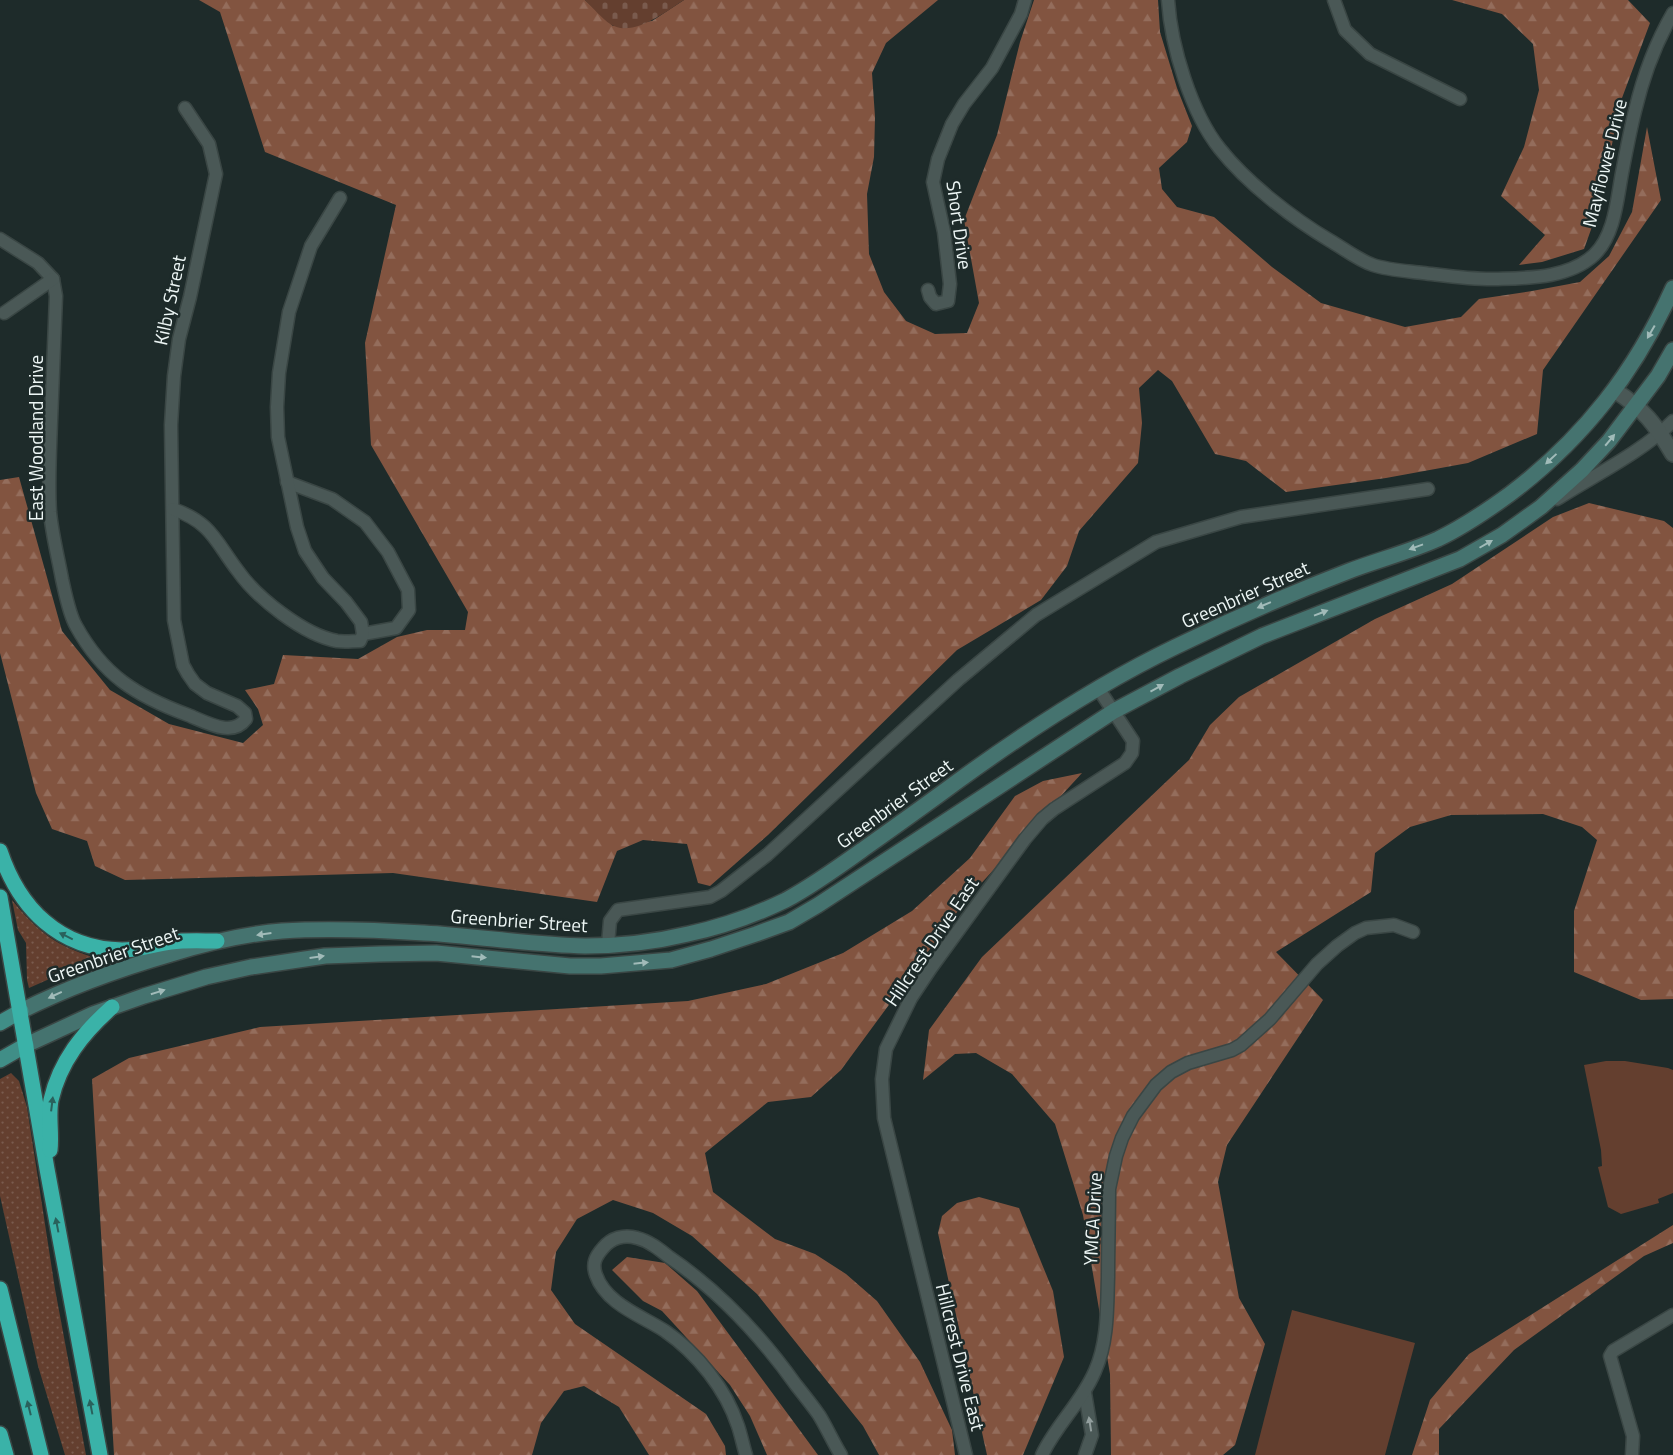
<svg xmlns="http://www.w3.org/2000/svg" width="1673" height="1455" font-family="'Titillium Web',sans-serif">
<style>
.grass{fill:url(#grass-dots)}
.forest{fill:url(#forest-firs)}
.cemetery{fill:url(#cemetery-stones)}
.pitch{fill:#643f2f}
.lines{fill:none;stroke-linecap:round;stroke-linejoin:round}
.minor-casing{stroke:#3a4644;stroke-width:15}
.tertiary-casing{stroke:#3a4644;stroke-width:18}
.secondary-casing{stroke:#3a4644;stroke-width:18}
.primary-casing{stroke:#3a4644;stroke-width:18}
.motorway-casing{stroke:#3a4644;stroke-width:18}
.minor{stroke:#4a5856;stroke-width:12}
.tertiary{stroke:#4a5856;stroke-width:15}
.secondary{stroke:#45736f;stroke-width:15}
.primary{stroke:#408e87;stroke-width:15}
.motorway{stroke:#3ab2a8;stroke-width:15}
.oneway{fill:#a1bbb9}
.oneway2{fill:#29615c}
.oneway3{fill:#939f9e}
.labels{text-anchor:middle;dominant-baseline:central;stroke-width:5;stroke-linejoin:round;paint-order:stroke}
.street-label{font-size:19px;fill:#edf6f5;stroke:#1e2b2a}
</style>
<defs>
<pattern id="grass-dots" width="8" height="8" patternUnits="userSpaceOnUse" patternTransform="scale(1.25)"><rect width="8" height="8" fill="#643f2f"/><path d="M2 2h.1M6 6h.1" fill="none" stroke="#7a5b4e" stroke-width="1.8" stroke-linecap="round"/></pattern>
<pattern id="forest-firs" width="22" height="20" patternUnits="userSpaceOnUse" patternTransform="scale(1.25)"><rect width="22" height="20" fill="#825440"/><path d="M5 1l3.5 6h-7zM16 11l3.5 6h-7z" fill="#946d5c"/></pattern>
<pattern id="cemetery-stones" width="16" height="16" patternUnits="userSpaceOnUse" patternTransform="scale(1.25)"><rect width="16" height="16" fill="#643f2f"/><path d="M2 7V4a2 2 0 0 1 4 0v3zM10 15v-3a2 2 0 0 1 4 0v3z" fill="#7a5b4e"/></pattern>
</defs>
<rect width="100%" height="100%" fill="#1e2b2a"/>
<g class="grass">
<path d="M12 900C38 932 57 947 97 958L29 988 27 980 26 943 18 930Z"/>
<polygon points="11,1073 19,1081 27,1107 55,1289 86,1455 65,1455 38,1366 0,1196 0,1079"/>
</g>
<g class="forest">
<polygon points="199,0 585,0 613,26 652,21 684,0 938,0 886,43 872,73 875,117 874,157 867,194 869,254 884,292 906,321 935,334 967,333 979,303 964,220 997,135 1020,42 1034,0 1158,0 1160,32 1177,88 1192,126 1187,142 1159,168 1162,189 1177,207 1214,217 1272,267 1321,303 1405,327 1461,317 1479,299 1532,291 1580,282 1609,256 1632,212 1647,127 1661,200 1543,370 1537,434 1468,463 1386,478 1286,492 1246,461 1215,454 1172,381 1158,370 1139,388 1142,423 1138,463 1079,531 1067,566 1041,600 957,650 768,835 710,886 698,883 687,844 643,840 617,851 597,902 393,873 125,880 95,866 87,841 52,829 36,793 0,653 0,480 19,477 62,631 110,690 169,724 243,743 263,725 258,709 245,690 274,684 283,655 358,659 397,637 427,630 465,630 468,612 371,445 365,343 396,205 265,152 220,12"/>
<polygon points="1452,0 1628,0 1650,23 1619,106 1602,199 1584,249 1542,262 1519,265 1545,235 1501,196 1524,147 1539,90 1533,44 1502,14"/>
<polygon points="1589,503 1664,521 1673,528 1673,999 1641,1000 1574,972 1574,911 1597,840 1582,827 1543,814 1451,815 1410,827 1375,853 1371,892 1276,952 1323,1000 1227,1145 1218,1182 1239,1298 1265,1344 1235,1445 1223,1455 1111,1455 1110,1374 1083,1215 1055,1124 1012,1074 976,1053 955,1054 923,1080 929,1030 982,957 1189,760 1210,725 1239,697 1375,619 1452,584 1553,517"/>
<polygon points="1082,773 966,900 841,1070 811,1097 768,1102 705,1153 713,1192 775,1239 815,1254 846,1274 877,1301 920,1362 952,1430 955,1455 879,1455 863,1426 757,1294 692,1236 653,1213 613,1200 577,1219 556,1252 551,1290 575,1324 706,1414 725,1446 726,1455 649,1455 619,1407 584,1386 564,1391 541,1423 532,1455 114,1455 92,1079 129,1058 260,1027 688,1001 766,984 843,953 912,911 970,858 1015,796 1043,781"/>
<polygon points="979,1197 1019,1208 1053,1291 1064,1357 1023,1455 987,1455 938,1233 942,1216 957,1203"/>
<polygon points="1673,1225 1673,1243 1644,1256 1514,1350 1439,1429 1439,1455 1412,1455 1430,1400 1469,1354"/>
<polygon points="627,1257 665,1263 697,1291 818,1455 767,1455 750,1416 730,1385 662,1311 643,1301 612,1270"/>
</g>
<path class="cemetery" d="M585 0H684C667 11 635 36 614 26 607 24 591 6 585 0Z"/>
<g class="pitch">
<polygon points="1606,1061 1625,1061 1668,1068 1673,1070 1673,1193 1658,1199 1659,1203 1621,1214 1608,1207 1598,1167 1602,1166 1601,1150 1584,1065"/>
<polygon points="1292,1310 1415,1343 1385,1455 1255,1455"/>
</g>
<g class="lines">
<defs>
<g id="minor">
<path d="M1168 0C1171 46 1191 113 1220 149 1247 183 1292 218 1329 240 1343 248 1358 260 1373 265 1388 270 1407 271 1423 273 1448 276 1473 280 1498 279 1529 278 1569 278 1594 255 1615 235 1617 199 1622 173 1626 152 1630 131 1635 111 1643 77 1655 44 1673 13"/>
<polyline points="1334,0 1345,30 1370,54 1460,99"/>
<path d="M0 239 38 263 53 279 56 296C54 338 53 380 51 421 50 451 48 482 50 512 52 534 58 557 62 579 65 592 69 614 76 626 103 675 136 696 188 715 206 722 232 738 246 719L245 713 237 706 207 693 195 684 188 674 183 665 174 620 171 425 174 376 179 339 190 297 216 174 209 144 185 108"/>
<polyline points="928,290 930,297 936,304 948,301 950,284 944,232 933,182 938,159 952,124 964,104 992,68 1021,14 1025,0"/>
<polyline points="4,313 53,279"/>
<polyline points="287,482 332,499 365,522 388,552 408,590 409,610 396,628 363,634"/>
<path d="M1557 499C1593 476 1644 451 1673 421"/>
<path d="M173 509C212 523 215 541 238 571 257 598 304 635 337 641 344 642 353 641 360 641L363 634 361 622 346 602 323 578 305 551 297 527 278 437 277 407 279 373 289 312 311 246 340 198"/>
<polyline points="608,944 610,921 618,910 710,897 721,891 767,855 958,680 1036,615 1156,542 1241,517 1428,489"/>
<polyline points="1085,1393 1092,1435 1085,1455"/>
<path d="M746 1455C743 1445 741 1435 738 1426 726 1389 697 1353 665 1331 642 1316 606 1304 596 1275 592 1264 595 1257 603 1248 611 1238 624 1234 637 1238 649 1241 659 1249 669 1257 719 1291 761 1336 796 1385 804 1395 812 1405 819 1415 827 1428 833 1442 841 1455"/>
<polyline points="966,1455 884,1118 882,1079 886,1049 911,998 931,968 1025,839 1042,819 1054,809 1125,763 1132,753 1133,741 1098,688"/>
<path d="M1042 1455C1056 1425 1082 1402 1095 1371 1108 1342 1107 1308 1108 1277 1108 1248 1109 1218 1109 1189L1116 1156 1122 1138 1133 1116 1156 1085 1171 1072 1188 1063 1232 1050 1241 1045 1270 1019 1317 964 1337 946 1355 933 1366 928 1394 925 1413 932"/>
<polyline points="1632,1455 1633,1436 1610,1356 1613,1351 1673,1315"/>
</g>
<path id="tertiary" d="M1614 390C1644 409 1655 424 1673 454"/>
<g id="secondary">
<path d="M21 1011C69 987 119 969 171 954 207 943 244 934 282 931 329 928 377 930 424 933 478 936 531 945 585 946 619 946 655 942 688 934 722 927 755 915 786 900 814 885 840 866 865 848 896 826 927 804 958 781 1027 731 1098 684 1175 647 1232 619 1289 594 1349 571 1378 560 1409 552 1438 539 1463 527 1488 510 1510 494 1584 438 1635 372 1673 288"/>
<polyline points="26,1045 93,1014 144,996 206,977 251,967 325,956 380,954 436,953 570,966 601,966 671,960 711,949 756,934 789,922 818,905 1114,711 1180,676 1262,636 1460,559 1502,535 1541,507 1582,470 1609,441 1658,376 1673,350"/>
</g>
<g id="primary">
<polyline points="0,1023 21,1011"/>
<polyline points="0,1060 26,1045"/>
</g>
<g id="motorway">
<path d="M0 851C19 908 59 949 122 950 138 950 155 944 171 942 186 940 202 941 217 941"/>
<polyline points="0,897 47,1169 100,1455"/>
<path d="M50 1150C52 1134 48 1116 51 1100 60 1061 83 1033 112 1007"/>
<polyline points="0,1289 41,1455"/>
<polyline points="0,1434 6,1455"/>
</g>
</defs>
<use href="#minor" class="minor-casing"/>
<use href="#tertiary" class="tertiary-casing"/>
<use href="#secondary" class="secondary-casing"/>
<use href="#primary" class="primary-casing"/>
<use href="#motorway" class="motorway-casing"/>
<use href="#minor" class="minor"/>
<use href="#tertiary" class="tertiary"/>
<use href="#secondary" class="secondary"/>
<use href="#primary" class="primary"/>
<use href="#motorway" class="motorway"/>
</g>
<defs><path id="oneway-solid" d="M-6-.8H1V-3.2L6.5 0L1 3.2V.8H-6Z" transform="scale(1.25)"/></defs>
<g class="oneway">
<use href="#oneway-solid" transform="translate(1651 332) rotate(120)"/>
<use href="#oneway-solid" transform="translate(1610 440) rotate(-50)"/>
<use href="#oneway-solid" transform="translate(1551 459) rotate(137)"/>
<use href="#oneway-solid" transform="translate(1486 544) rotate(-30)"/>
<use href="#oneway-solid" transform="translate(1416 547) rotate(160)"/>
<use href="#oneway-solid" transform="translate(1264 605) rotate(157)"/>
<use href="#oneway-solid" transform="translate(1321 613) rotate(-21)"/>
<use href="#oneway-solid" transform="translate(1157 688) rotate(-29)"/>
<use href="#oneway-solid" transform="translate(264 934) rotate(172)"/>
<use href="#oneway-solid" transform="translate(317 957) rotate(-8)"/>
<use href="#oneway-solid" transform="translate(479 957) rotate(6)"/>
<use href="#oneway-solid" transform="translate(641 963) rotate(-6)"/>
<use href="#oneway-solid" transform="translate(158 992) rotate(-17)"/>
<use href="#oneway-solid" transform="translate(55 995) rotate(155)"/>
</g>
<g class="oneway2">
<use href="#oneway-solid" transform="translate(66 936) rotate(-154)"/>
<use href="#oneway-solid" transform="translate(52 1104) rotate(-83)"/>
<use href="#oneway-solid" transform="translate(57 1225) rotate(-101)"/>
<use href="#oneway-solid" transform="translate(91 1407) rotate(-101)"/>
<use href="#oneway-solid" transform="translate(29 1408) rotate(-104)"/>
</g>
<use class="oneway3" href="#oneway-solid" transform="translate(1090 1424) rotate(-99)"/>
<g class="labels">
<g class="street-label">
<text transform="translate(1604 163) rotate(-76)">Mayflower Drive</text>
<text transform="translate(960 225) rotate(82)">Short Drive</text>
<text transform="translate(169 300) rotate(-78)">Kilby Street</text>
<text transform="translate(35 438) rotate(-90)">East Woodland Drive</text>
<text transform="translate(1245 594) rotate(-24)">Greenbrier Street</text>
<text transform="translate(894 803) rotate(-36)">Greenbrier Street</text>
<text transform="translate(519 920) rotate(4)">Greenbrier Street</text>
<text transform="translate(931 941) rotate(-56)">Hillcrest Drive East</text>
<text transform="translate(113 954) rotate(-19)">Greenbrier Street</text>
<text transform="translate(1092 1219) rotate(-87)">YMCA Drive</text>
<text transform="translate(961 1357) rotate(76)">Hillcrest Drive East</text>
</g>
</g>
</svg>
